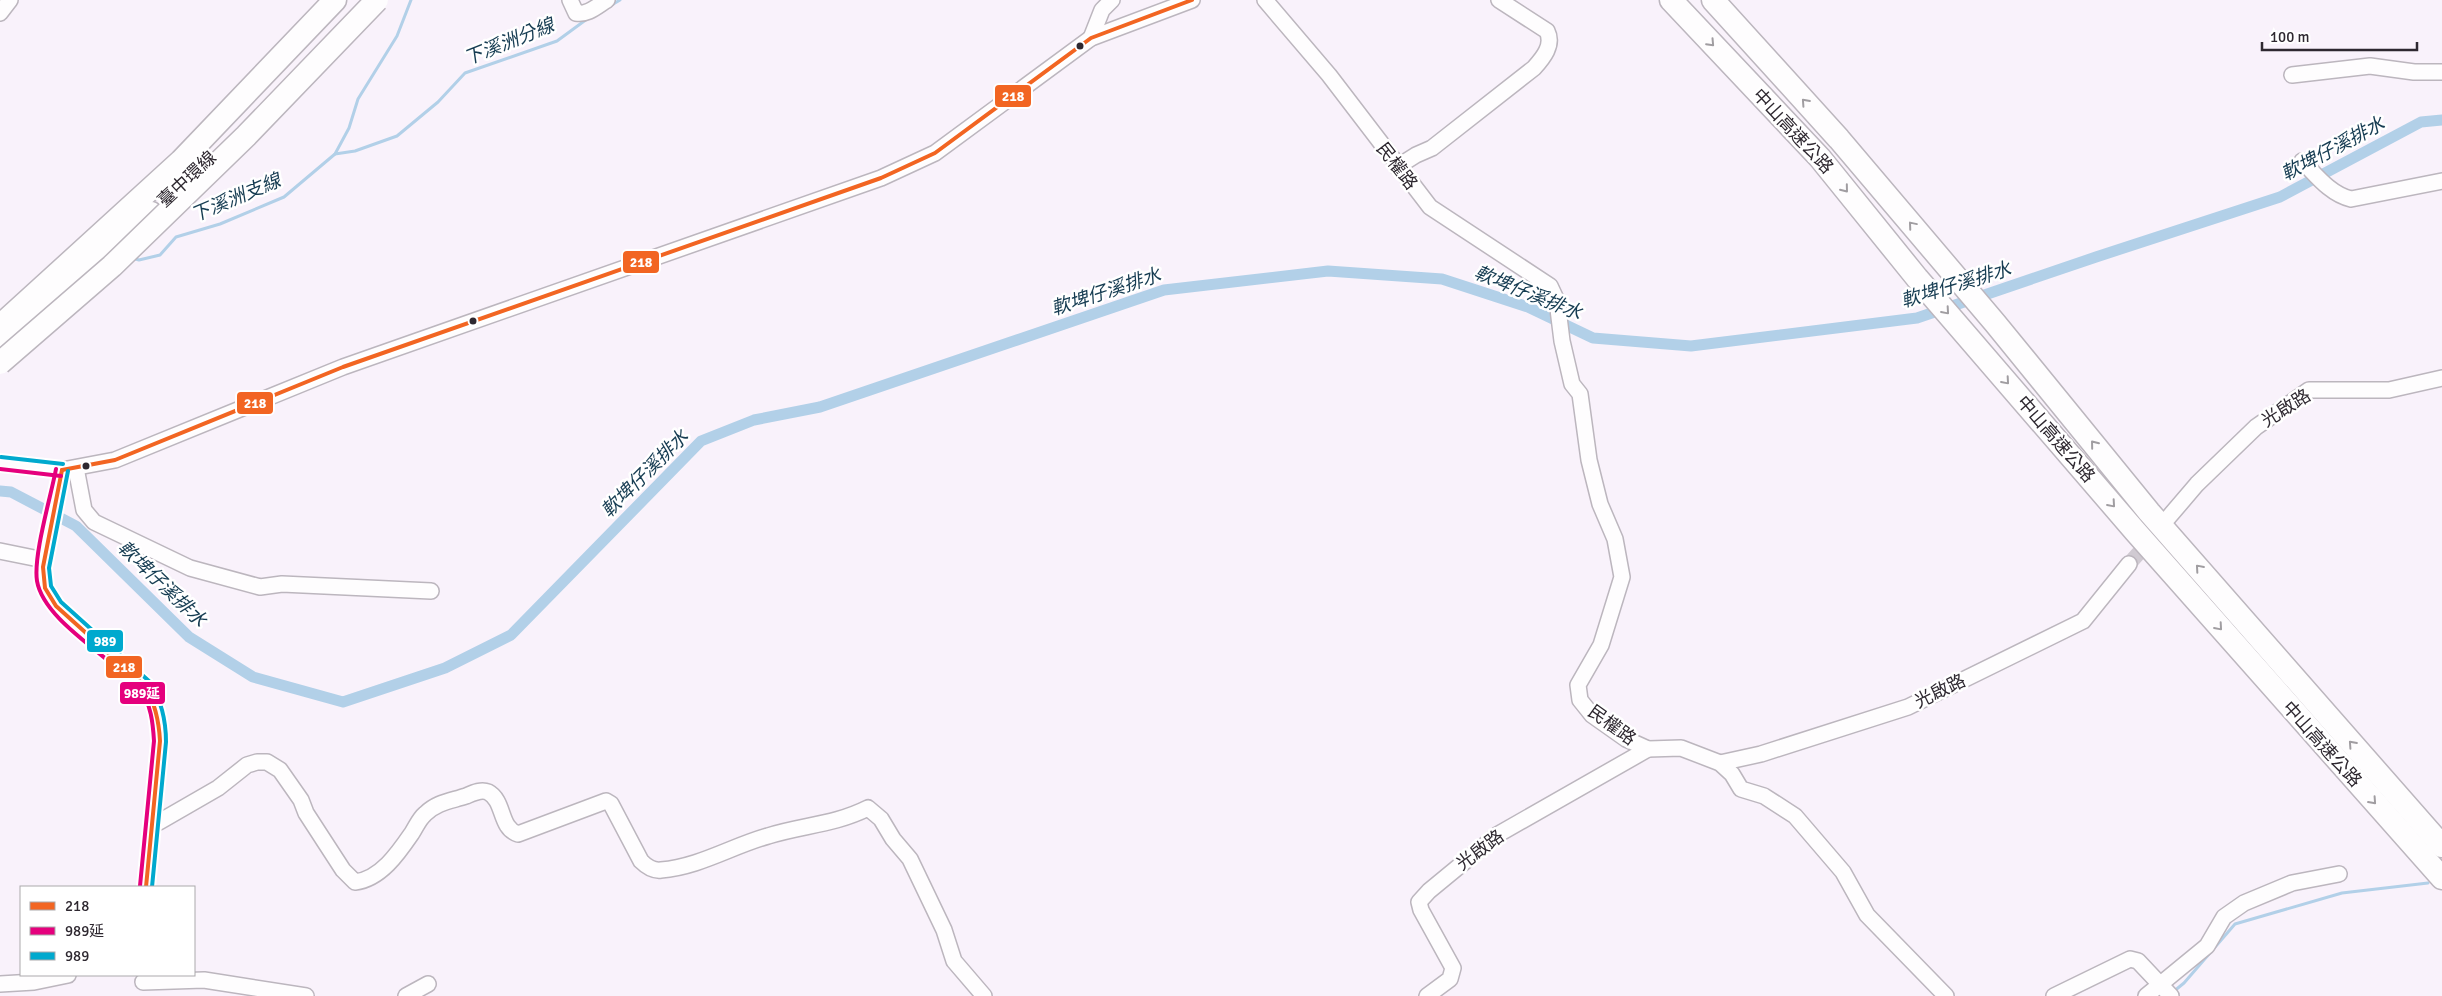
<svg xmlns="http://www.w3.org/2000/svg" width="2442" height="996" font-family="Signika,'Noto Sans TC',sans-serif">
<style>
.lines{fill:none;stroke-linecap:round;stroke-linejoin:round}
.stream{stroke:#b2d0e8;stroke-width:3}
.canal{stroke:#b2d0e8;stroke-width:11}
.minor-tunnel{stroke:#d0cad2;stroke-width:15;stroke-dasharray:15 8;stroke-linecap:butt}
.minor-casing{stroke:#bcb6be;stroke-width:18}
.highway-casing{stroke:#bcb6be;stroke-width:25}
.minor{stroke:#fefdfe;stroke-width:15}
.highway{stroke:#fefdfe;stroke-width:22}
.highway-bridge-casing{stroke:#bcb6be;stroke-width:25;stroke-linecap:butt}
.highway-bridge{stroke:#fefdfe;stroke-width:22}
.bus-1-casing{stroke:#fff;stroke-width:8}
.bus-2-casing{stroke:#fff;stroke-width:8}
.bus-3-casing{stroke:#fff;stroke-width:8}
.bus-1{stroke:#f26522;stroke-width:4}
.bus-2{stroke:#e5007d;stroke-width:4}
.bus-3{stroke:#00a9ce;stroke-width:4}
.oneway{stroke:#a09da1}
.bus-dot{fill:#2e2830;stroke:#fff;stroke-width:2}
.labels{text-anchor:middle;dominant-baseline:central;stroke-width:5;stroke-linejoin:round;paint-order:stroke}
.street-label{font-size:18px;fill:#2e2830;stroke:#fff}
.water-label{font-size:19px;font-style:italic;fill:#163c52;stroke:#fff}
.line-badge{stroke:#fff;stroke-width:2}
.badge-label{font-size:14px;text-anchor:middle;font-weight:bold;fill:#fff}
</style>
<rect width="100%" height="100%" fill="#f9f2fb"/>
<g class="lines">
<g class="stream">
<polyline points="610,6 620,0"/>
<polyline points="335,154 355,151 397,136 438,102 465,73 557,41 587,19"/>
<polyline points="132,258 139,260 160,255 176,237 220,224 284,197 335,154 349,128 358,99 397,36 411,0"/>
<polyline points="2173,992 2184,983 2235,924 2342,893 2428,883"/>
</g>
<polyline class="canal" points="0,491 11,492 76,526 189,637 253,677 343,702 445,668 511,635 701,441 754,420 820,407 1164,290 1328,271 1442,279 1528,307 1593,338 1691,346 1917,318 2096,257 2280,197 2421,122 2442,120"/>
<polyline class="minor-tunnel" points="2129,564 2153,537"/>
<defs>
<g id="minor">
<path d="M570 0 576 13C588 15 597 6 607 0"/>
<polyline points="1265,0 1329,75 1430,207 1550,286 1557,301 1562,341 1572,384 1580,394 1589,460 1600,504 1615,539 1622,577 1601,645 1578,685 1580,700 1592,715 1626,739 1648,749 1681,748 1720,763 1732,774 1741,789 1764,796 1795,816 1843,872 1867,915 1946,996"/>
<polyline points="0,13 10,0"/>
<polyline points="1091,38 1102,10 1112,0"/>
<polyline points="2292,75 2370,66 2414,72 2442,72"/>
<path d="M2302 161C2316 175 2330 194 2351 199L2442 181"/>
<path d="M1397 167 1416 155 1432 148 1534 68C1543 58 1554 45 1547 31L1499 0"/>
<polyline points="0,463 62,470 115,460 343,367 881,178 935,153 1091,38 1192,0"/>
<polyline points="76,468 84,510 94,522 190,568 260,587 282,584 431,591"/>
<path d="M62 470 43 567C42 582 46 594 56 606L145 686C156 703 160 721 160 741L146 887"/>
<polyline points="2168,518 2197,484 2256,427 2309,390 2389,390 2442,378"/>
<polyline points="0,551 44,560"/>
<polyline points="1720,763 1761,754 1908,707 2083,621 2129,564"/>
<path d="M153 821 159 822 218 788 247 765 257 762H267L280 770 301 800 306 813 343 870 355 882C381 879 399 852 412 833 416 827 419 819 425 814 437 802 451 801 466 796 473 793 481 789 488 792 505 801 499 828 518 834L606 801 611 804 641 861C647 867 653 871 661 870 699 867 732 846 768 836 803 825 834 825 868 808L881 819 893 839 910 859 944 930 954 961 984 996"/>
<polyline points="143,982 204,980 306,996"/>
<polyline points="0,984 34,982 68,975"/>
<polyline points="406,996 428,984"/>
<polyline points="1427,996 1450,979 1453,968 1421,910 1419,902 1429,891 1497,835 1648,749"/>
<polyline points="2054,996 2130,959 2138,961 2171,996"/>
<polyline points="2146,996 2207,946 2224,917 2244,903 2292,883 2339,874"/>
</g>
<g id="highway">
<polyline points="1671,0 1820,158 1917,278 2135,531 2442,878"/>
<polyline points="1713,0 1839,139 1995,323 2149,512 2442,846"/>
<polyline points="0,326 181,161 335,0"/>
<polyline points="0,346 110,251 151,213"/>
</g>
</defs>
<use href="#minor" class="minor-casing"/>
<use href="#highway" class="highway-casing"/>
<use href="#minor" class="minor"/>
<use href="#highway" class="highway"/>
<defs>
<polyline id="highway-bridge" points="0,363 112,266 246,136 377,0"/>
</defs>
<use href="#highway-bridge" class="highway-bridge-casing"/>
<use href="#highway-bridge" class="highway-bridge"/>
<defs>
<g id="bus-1">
<polyline points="62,470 115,460 343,367 881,178 935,153 1091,38 1192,0"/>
<path d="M62 470 43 567 45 588 56 606 145 686C155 703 159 721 160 741L146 887"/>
</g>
<g id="bus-2">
<polyline points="0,469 61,476"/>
<path d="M56 469C51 496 33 556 37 581 44 622 114 658 140 690 151 703 153 724 154 741L140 886"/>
</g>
<g id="bus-3">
<polyline points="1,457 63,464"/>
<path d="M68 471 49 568 51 586 61 602 150 682C161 700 166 720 166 742L152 887"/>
</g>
</defs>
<use href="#bus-1" class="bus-1-casing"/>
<use href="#bus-2" class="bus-2-casing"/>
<use href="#bus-3" class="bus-3-casing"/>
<use href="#bus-1" class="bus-1"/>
<use href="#bus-2" class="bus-2"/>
<use href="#bus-3" class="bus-3"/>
</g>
<defs><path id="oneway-chevron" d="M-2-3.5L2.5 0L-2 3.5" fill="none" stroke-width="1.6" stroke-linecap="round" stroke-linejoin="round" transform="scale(1.25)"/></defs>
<g class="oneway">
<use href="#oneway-chevron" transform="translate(1711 43) rotate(47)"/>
<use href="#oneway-chevron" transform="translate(1805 102) rotate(-132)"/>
<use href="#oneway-chevron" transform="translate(1845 189) rotate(51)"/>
<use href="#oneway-chevron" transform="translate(1912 225) rotate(-130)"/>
<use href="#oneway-chevron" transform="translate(1946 311) rotate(49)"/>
<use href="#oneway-chevron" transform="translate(2006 381) rotate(49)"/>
<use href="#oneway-chevron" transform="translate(2094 444) rotate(-129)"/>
<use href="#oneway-chevron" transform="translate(2112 504) rotate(49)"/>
<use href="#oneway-chevron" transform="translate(2199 568) rotate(-131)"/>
<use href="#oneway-chevron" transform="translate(2219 627) rotate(49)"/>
<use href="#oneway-chevron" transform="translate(2352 744) rotate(-132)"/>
<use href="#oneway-chevron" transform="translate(2373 801) rotate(48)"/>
</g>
<g class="bus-dot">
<circle cx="1080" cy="46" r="4.5"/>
<circle cx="473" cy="321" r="4.5"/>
<circle cx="86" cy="466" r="4.5"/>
</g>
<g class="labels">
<g class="street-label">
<text transform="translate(1793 131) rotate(47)">中山高速公路</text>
<text transform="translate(1397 166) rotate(52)">民權路</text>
<text transform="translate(187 179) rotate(-43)">臺中環線</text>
<text transform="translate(2286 408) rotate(-32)">光啟路</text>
<text transform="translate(2056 439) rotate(49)">中山高速公路</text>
<text transform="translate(1940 691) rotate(-26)">光啟路</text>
<text transform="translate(1612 725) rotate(36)">民權路</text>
<text transform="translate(2322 744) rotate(48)">中山高速公路</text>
<text transform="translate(1480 850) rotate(-37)">光啟路</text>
</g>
<g class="water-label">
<text transform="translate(509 42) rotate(-22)">下溪洲分線</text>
<text transform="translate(2333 149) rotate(-28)">軟埤仔溪排水</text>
<text transform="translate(236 198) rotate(-23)">下溪洲支線</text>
<text transform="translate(1956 285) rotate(-17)">軟埤仔溪排水</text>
<text transform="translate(1106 292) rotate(-18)">軟埤仔溪排水</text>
<text transform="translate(1528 293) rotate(22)">軟埤仔溪排水</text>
<text transform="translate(645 474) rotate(-45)">軟埤仔溪排水</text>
<text transform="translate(162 584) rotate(44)">軟埤仔溪排水</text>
</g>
</g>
<g class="line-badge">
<rect x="994" y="84" width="38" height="24" rx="5" fill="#f26522"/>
<rect x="622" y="250" width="38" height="24" rx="5" fill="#f26522"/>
<rect x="236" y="391" width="38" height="24" rx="5" fill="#f26522"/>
<rect x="86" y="629" width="38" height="24" rx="5" fill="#00a9ce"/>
<rect x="105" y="655" width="38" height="24" rx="5" fill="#f26522"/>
<rect x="119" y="681" width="47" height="24" rx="5" fill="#e5007d"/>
</g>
<g class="badge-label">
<text x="1013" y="101">218</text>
<text x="641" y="267">218</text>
<text x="255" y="408">218</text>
<text x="105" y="646">989</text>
<text x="124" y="672">218</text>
<text x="142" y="698">989延</text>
</g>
<rect x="20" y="886" width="175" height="90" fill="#ffffff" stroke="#aba9ac"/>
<rect x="30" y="902" width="25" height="8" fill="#f26522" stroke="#aba9ac"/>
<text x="65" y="911" font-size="15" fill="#2e2830">218</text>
<rect x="30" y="927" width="25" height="8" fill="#e5007d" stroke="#aba9ac"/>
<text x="65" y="936" font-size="15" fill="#2e2830">989延</text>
<rect x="30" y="952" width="25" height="8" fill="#00a9ce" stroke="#aba9ac"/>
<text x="65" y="961" font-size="15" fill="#2e2830">989</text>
<path d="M2262 42v8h155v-8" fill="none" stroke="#2e2830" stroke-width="2.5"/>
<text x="2270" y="42" font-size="15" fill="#2e2830" stroke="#ffffff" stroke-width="4" paint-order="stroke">100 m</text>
</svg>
